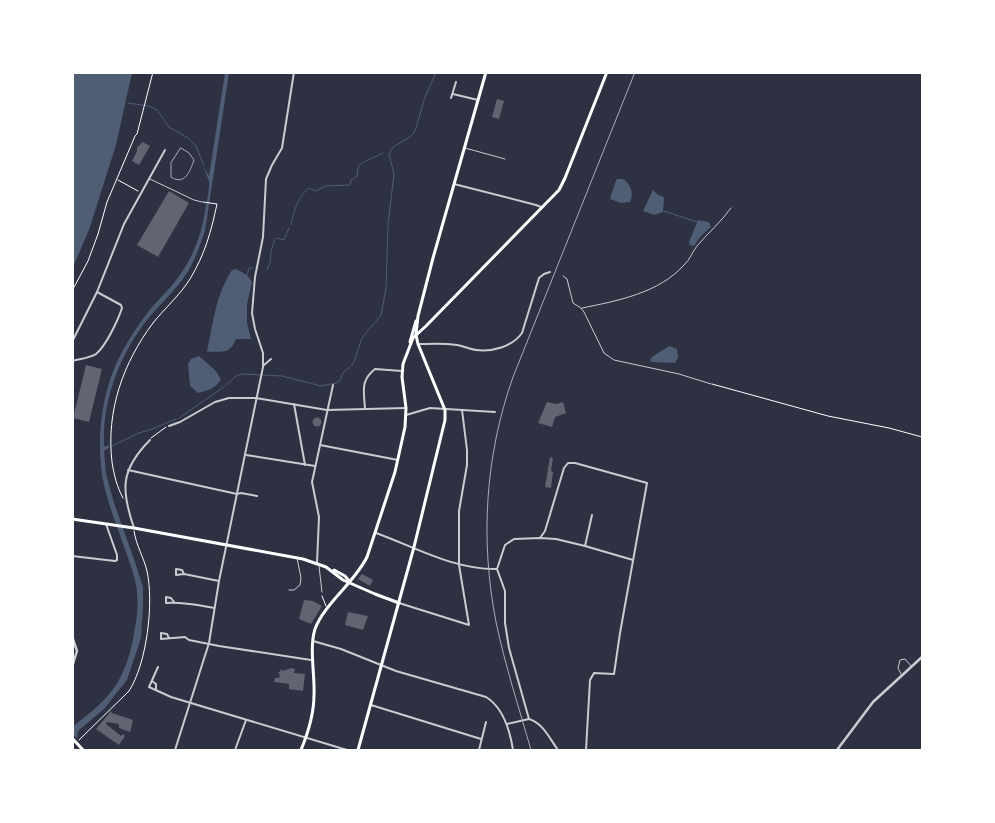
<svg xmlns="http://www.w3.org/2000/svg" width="995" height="823" font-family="Commissioner,sans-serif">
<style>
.water{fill:#4f5d75}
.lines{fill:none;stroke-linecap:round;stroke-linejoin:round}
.stream{stroke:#4f5d75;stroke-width:1}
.building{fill:#626471}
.path{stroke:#fff;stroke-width:1}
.service{stroke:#caccd0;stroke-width:1}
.minor{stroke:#caccd0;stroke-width:2}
.tertiary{stroke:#caccd0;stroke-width:2.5}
.secondary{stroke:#fff;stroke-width:3}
.primary{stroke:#fff;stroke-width:3}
.rail{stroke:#abadb3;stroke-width:1}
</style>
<rect width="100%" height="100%" fill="#2d3142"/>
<g class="water">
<polygon points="73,72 132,73 116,145 89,230 73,267"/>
<path d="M225 73H229L205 231C200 245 195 260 187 273 176 290 160 304 147 320 120 354 102 401 104 445L105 447 109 445V448L104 451 106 474 114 503 136 565 143 587V608L141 638 127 680 104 709 78 731 77 738 73 735V726C113 697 127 678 135 628 138 611 139 594 134 576 124 542 108 509 102 475 97 437 101 399 116 364 126 343 138 324 153 306 166 292 179 279 188 262 197 246 202 229 205 212 206 203 210 190 209 182 208 177 205 172 204 167L209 176Z"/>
<path d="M617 179H623C631 184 634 194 630 202L621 203 610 199 615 183Z"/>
<polygon points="653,190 658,195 664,197 663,212 654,215 643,211"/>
<polygon points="698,220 709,222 711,227 701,236 694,246 690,245 689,242"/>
<path d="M236 269 247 275 252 282 247 304V323L251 339H236C230 354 224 351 210 352L207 351C213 323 216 294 232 270Z"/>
<polygon points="669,346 677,349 678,357 675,363 651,362 650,360 652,357"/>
<path d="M199 356 215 370 221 379C216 389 208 390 198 393L190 386 188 364 191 359Z"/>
</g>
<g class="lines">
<g class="stream">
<polyline points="128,103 149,106 157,110 169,127 188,138 196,146 204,166"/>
<polyline points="664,211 697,222"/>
<path d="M291 224C294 211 298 196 309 188L315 191 326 186 350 185 351 180 357 176 358 167 362 163 383 153"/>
<polyline points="277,238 284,240 289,228"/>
<polyline points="267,270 270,263 271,251 275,239"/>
<polyline points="247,275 249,268 253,268"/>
<polyline points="179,418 225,386 236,376 242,374 282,376 321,386 336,383 340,380 343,373 353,364 362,338 381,315 386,288 388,224 394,174 389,154 393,147 410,137 415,131 425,97 436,72"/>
<polyline points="112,446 139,433 152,429 176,419"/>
</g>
</g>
<g class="building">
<polygon points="497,99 504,101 499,119 492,117"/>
<polygon points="142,142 150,146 139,165 132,161 137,151 137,147 140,145"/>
<polygon points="169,191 189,203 158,257 137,245"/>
<polygon points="86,365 102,369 89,422 73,418"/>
<polygon points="547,402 556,404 563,402 566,413 555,417 552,427 538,423"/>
<circle cx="317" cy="422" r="4.5"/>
<polygon points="550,457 553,458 551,471 553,472 551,488 545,487"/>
<polygon points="362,574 373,580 370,586 358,579"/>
<polygon points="304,600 313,601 322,606 311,624 299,619"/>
<polygon points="348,612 368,616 363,630 345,625"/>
<polygon points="291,668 295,669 294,673 305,674 303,691 289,689 289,684 274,682 275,678 279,678 280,674 278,673 282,669 283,671"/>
<polygon points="111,711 112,713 133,720 130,732 119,728 119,724 107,722 106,724 121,736 123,734 125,736 119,745 96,729"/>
</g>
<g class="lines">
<g class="path">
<polyline points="118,180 138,191"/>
<polyline points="72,291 88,261 98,234 107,202 135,136 137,134 153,72"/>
<polyline points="712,384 828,416 889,428 922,437"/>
<polyline points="151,438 166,427"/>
<path d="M123 498C117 487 114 475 112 462 106 411 123 363 153 323 165 308 180 295 190 279 205 254 211 232 217 204L203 202"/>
<polyline points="322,596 326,606"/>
<path d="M79 740 129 691C147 663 154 603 147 571 144 558 136 545 134 531"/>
</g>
<g class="service">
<polyline points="465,148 505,159"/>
<polyline points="150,179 194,200 202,202"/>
<polyline points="563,276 567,279 573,303 581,308 584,312 604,353 614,360 679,374 711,384"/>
<path d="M582 308C617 301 659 293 684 265 690 260 692 252 697 246 708 233 721 222 731 208"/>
<polyline points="319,566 322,592"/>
<polyline points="289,590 294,590 300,585 301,578 297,558"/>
<polyline points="901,674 898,668 900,660 905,659 911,666"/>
</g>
<g class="minor">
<polyline points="453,94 478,100"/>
<polyline points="451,98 456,82"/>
<polyline points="454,184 536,205 541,207"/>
<polyline points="72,342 97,292 124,224 165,150"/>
<path d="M418 344C430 344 444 343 457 345 463 346 469 349 476 350 492 352 512 347 522 333L539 278 544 274 550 272"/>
<path d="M72 361C79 359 90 358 96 354 106 346 118 320 122 308L121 305 97 292"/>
<polyline points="264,365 271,359"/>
<polyline points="294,404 305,465"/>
<path d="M365 409C364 391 360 381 375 369L402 371"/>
<polyline points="406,415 430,408 495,412"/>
<polyline points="169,426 180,422 215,402 229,398 256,398 327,410 406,408"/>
<polyline points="320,445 398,460"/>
<polyline points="246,455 315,466"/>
<polyline points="128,470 237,494 241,493 257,496"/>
<path d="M134 528C121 490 120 470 150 440"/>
<path d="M376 533C415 547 454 570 497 569"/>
<polyline points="540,538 545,531 564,468 568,463 575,463 647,483 620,633 614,674 594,673 590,680 586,750"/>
<polyline points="585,546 592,515"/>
<polyline points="72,556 115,561 117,560 117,555 106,524"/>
<polyline points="317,563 319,517 312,482 333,385"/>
<polyline points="184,574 182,570 176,569 176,575 184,574 219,581"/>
<path d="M174 602 171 598 166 597V603C183 602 197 605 214 608"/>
<polyline points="399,603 469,625 459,565 459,511 467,465 467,450 462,410"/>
<polyline points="169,638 167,634 161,633 161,639 185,637 189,640 219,646 311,660"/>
<path d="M313 641 341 649 396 671 486 697C504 708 510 731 513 750"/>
<polyline points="158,667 149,687 171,697 347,750"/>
<polyline points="152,681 156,684 156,690"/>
<polyline points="371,705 481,739"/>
<polyline points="529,719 509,648 505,623 505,591 497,569 505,545 514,539 540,538 556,539 585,546 633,560"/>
<path d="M529 719C543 723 550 739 558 750"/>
<polyline points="507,724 529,719"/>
<polyline points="175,750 209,643 219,581 263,367 263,353 255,329 252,313 255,277 263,237 266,179 272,165 282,148 294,72"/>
<polyline points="235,750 246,720"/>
<polyline points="479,750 486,722"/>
</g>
<g class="tertiary">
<polyline points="72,636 77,651 72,667"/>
<polyline points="837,750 873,702 922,657"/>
</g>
<g class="secondary">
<polyline points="416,334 418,316 433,258 486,72"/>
<polyline points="410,342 416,321"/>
<polyline points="72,519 134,528 303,559 326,567 343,580 375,594 399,603"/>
<polyline points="334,570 345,576 350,582"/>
<polyline points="72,738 83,750"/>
</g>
<g class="primary">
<path d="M301 750C308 733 314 714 314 695 315 675 309 648 315 629 324 604 355 582 367 557L395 472 405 427 406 408 402 377 403 364 413 338 426 326 559 190 565 178 607 72"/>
<polyline points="358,750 414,547 445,420 445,410 418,344 416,335"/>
</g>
<g class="rail">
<path d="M181 148 189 153 194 160C190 171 185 186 171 177V163Z"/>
<path d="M531 750C519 708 505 665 496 622 480 540 485 456 513 377L635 72"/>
</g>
</g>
<rect width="995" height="823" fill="none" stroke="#ffffff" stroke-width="148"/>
</svg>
